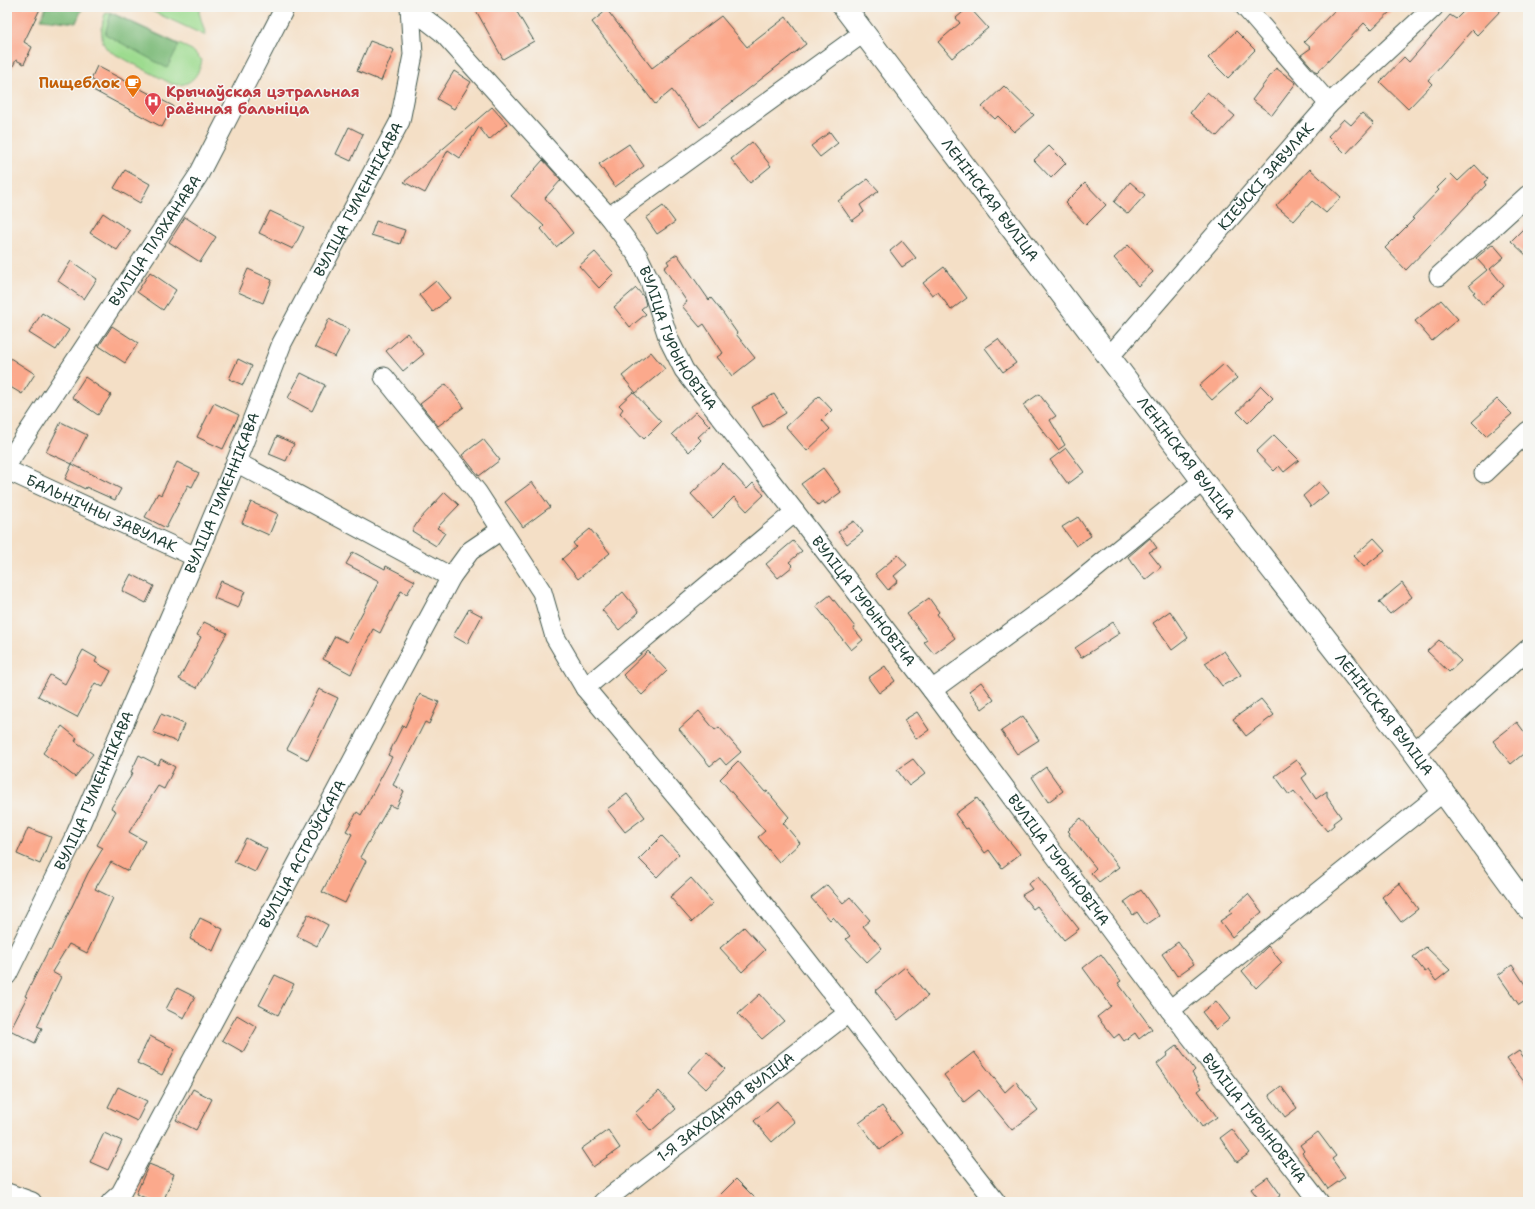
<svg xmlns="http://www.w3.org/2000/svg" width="1535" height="1209" font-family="'Shantell Sans',sans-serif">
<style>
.green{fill:#9ddb8f;stroke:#5e8c62}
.forest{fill:#7ebb7a;stroke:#4e7c57}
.building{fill:#fba98c}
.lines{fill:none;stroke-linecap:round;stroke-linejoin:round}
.minor-casing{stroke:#3f554a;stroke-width:21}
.secondary-casing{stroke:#3f554a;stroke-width:24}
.minor{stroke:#fff;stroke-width:19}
.secondary{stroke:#fff;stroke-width:22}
.labels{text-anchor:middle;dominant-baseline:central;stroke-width:3;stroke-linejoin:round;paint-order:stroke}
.food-label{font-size:15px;font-weight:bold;fill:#c56008;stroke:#f6f6f2;text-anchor:end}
.health-label{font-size:15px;font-weight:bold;fill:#be3a42;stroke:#f6f6f2;text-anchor:start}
.street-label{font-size:15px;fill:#1f3d34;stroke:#f6f6f2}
</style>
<rect width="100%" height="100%" fill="#f6f6f2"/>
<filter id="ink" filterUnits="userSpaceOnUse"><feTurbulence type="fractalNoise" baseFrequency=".025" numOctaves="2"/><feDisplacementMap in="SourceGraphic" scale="8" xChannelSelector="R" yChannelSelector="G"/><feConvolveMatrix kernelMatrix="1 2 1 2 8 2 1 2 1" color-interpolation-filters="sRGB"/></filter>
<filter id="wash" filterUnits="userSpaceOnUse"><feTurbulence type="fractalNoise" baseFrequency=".012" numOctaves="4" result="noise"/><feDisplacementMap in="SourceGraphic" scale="16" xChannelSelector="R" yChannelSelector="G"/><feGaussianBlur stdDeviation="0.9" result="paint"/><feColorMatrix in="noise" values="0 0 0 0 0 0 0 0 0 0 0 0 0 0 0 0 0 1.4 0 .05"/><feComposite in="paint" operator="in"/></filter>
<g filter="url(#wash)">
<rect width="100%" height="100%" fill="#f4dfc6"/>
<g class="green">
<polygon points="143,7 202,7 199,12 206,36"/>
<path d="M110 12 192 50 202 60C199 76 189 88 172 84L109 51C99 43 101 25 105 14Z"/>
</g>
<g class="forest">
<polygon points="46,7 83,7 76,23 41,19"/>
<polygon points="111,13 179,45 167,68 105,34"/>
</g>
<g id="blocks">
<g class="building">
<polygon points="7,7 41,7 24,42 32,47 24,64 16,60 7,78"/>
<polygon points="474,7 514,7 534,41 503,59"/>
<polygon points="969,7 988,28 952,58 938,42 960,23 956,18"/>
<polygon points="1338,7 1395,7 1371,30 1364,23 1317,73 1301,55 1311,48 1304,42"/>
<polygon points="1468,7 1504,7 1477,35 1472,30 1428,80 1432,84 1408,109 1380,82 1404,57 1409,62 1450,15 1456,19"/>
<polygon points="607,10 652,68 721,16 747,47 786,17 806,44 700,127 672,90 655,104 592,22"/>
<polygon points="1236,31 1255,50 1228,78 1208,58"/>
<polygon points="370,41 394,50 381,81 357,71"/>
<polygon points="97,66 173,106 162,127 93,90 97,83 91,79"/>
<polygon points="1276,68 1296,83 1272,115 1252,100"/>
<polygon points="454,71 471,82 454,109 437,99"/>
<polygon points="1004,86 1034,115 1014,132 998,116 995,119 982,107"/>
<polygon points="1207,92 1235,116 1217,136 1190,113"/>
<polygon points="492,107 507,124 489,140 479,127 460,158 448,150 425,193 404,182"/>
<polygon points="1362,113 1374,124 1346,154 1328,136 1344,119 1351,125"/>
<polygon points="349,127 363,134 351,161 336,154"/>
<polygon points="830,132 838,143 820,157 811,146"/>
<polygon points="752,142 771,166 750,183 731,159"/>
<polygon points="629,144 644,166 615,187 599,164"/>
<polygon points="1049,146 1066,163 1051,178 1034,160"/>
<polygon points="543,160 561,180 545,198 573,233 556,247 541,229 544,226 511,196"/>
<polygon points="1475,165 1488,179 1484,182 1486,185 1451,222 1452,222 1406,270 1385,248 1414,219 1412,218 1439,190 1437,188 1451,174 1458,181"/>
<polygon points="1310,169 1341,197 1326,213 1312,201 1294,221 1276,206"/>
<polygon points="125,170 150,184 140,203 114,188"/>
<polygon points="868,179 879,191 860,205 864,212 852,221 838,201"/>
<polygon points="1130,182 1145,195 1128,214 1114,202"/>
<polygon points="1085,183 1106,205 1086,225 1065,203"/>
<polygon points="663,206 675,222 657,234 646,218"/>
<polygon points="270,211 304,227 293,249 259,233"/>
<polygon points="103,213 130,231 117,250 90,233"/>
<polygon points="185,217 216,237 200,262 169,242"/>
<polygon points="376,221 405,230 400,244 371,235"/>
<polygon points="1528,224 1528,257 1511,241"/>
<polygon points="902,241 916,258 902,267 890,251"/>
<polygon points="1493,244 1504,257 1490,269 1504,286 1483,305 1473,293 1475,292 1469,285 1487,270 1476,258"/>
<polygon points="1128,245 1153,272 1138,286 1114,258"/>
<polygon points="595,252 614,273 599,288 579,266"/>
<polygon points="677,254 709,300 711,298 723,313 737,333 736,334 755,358 732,376 717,357 723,353 704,324 700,327 682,306 687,302 664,268 669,264 667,261"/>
<polygon points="71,261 97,279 84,299 58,281"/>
<polygon points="944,267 967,298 951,310 938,292 932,295 923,283"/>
<polygon points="248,269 272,280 263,303 238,292"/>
<polygon points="150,272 176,290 163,310 137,292"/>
<polygon points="436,281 450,298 433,312 419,295"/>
<polygon points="636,288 644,297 646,305 641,309 646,314 630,327 614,307"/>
<polygon points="1441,300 1458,319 1432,341 1415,321"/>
<polygon points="42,313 69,330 56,350 29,333"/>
<polygon points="329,319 349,330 335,357 315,347"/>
<polygon points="112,326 138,343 125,363 99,346"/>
<polygon points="407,333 424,354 403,371 386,351"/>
<polygon points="998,339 1016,363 1003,372 985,348"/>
<polygon points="651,352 665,369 636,393 622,376"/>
<polygon points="7,356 35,374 22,394 7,385"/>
<polygon points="238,359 252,366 243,385 229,379"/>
<polygon points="1224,364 1237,378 1212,400 1199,386"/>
<polygon points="301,373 325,385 312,411 288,398"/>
<polygon points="85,377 111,395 98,415 72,397"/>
<polygon points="446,384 464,407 438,426 420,404"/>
<polygon points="1261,386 1273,398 1248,423 1237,412"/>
<polygon points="633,392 661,422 644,439 620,413 623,409 619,405"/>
<polygon points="774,394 786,413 763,427 752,407"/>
<polygon points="1039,394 1056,416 1050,420 1065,445 1058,450 1023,405"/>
<polygon points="819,396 832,410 822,420 830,429 807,451 786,427"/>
<polygon points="1497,399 1512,414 1486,436 1472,422"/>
<polygon points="214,403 239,415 223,449 197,437"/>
<polygon points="696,412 710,426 698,437 701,440 689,452 672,434"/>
<polygon points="61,422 87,435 72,464 46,452"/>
<polygon points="1274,435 1299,460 1284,472 1279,466 1274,471 1256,452"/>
<polygon points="277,436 294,444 286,461 269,454"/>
<polygon points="483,439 500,460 479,476 462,455"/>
<polygon points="1066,448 1084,472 1068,484 1050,460"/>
<polygon points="177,462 199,473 192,487 188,485 166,528 145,517 158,493 161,495"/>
<polygon points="723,463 747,489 753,483 764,495 747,511 734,497 713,518 691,494"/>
<polygon points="72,464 121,489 115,500 86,487 85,489 65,479"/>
<polygon points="823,468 841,492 825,504 823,501 818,505 801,484"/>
<polygon points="532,482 550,507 523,527 505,502"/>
<polygon points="1319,482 1328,493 1311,507 1303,496"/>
<polygon points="445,492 459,505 437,528 445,533 436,546 412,531 419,520"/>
<polygon points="251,502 278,514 269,535 242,523"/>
<polygon points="1078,517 1091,536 1076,546 1062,527"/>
<polygon points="854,521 863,532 847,544 838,532"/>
<polygon points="590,529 610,553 578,579 562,559 576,547 573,543"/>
<polygon points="1150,538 1157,548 1149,552 1161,567 1145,580 1128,557"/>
<polygon points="1374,538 1385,550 1364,567 1354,556"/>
<polygon points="793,541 802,551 789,562 793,566 778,578 766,564"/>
<polygon points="353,552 385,569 386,566 415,581 407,594 401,591 380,633 373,629 351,674 323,659 335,636 347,642 379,581 346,564"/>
<polygon points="898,555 907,565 894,576 898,581 888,590 875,574"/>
<polygon points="131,574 154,586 146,603 122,591"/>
<polygon points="221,581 245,591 238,608 214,598"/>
<polygon points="1402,583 1412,597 1390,614 1379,602"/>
<polygon points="623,592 639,612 619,630 602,610"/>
<polygon points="830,595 855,627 854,629 863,640 851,650 816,606"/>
<polygon points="929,598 939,612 937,614 955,638 934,654 924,642 927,640 907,614"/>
<polygon points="469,609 482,616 467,644 453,636"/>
<polygon points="1170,611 1188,638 1172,650 1153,623"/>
<polygon points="204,622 227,633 197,688 179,679 201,637 197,635"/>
<polygon points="1113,622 1120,633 1081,658 1075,648"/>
<polygon points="1439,640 1461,661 1449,672 1427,651"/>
<polygon points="83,650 97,658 95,662 111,671 103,687 95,683 77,717 38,696 50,675 65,684"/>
<polygon points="648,651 667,671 642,695 623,675"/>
<polygon points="1224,651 1241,675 1222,686 1205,663"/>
<polygon points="885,666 895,681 879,693 868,678"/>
<polygon points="981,682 994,700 982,709 969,691"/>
<polygon points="319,689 338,698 308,760 287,749"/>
<polygon points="420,694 439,702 429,724 425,722 393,785 404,791 396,808 390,805 360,857 366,861 345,903 322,892 352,834 346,831 357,812 361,815 392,757 388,755 403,725 405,727"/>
<polygon points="1261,699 1274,715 1246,736 1233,719"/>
<polygon points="699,711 715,730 719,727 741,752 726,765 720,758 710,766 679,729"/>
<polygon points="917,712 929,730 916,739 904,720"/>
<polygon points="161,714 184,724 177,742 153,732"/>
<polygon points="1023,716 1039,740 1017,754 1001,731"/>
<polygon points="1517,722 1528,737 1528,750 1511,764 1493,741"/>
<polygon points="62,726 77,738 75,741 93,754 75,777 43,753"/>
<polygon points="139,755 158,765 161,759 175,767 164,789 158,786 129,832 145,841 128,871 111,862 95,889 113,898 87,953 69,944 52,972 61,977 37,1026 42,1028 35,1043 10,1030 27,997 25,996 49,949 51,950 88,873 103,848 97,845 116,811 111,808 133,773 131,772"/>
<polygon points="913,759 925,774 909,786 897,770"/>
<polygon points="1297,760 1307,774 1302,778 1316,799 1327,791 1327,797 1341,817 1333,823 1334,825 1327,831 1294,791 1289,795 1275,776"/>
<polygon points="738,761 765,792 767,791 789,817 783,823 800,843 779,862 758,837 765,831 720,779"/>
<polygon points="1046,767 1063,791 1048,802 1032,777"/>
<polygon points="627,794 645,817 625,832 607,809"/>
<polygon points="977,798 998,827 1020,854 1002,868 989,850 985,853 968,828 966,829 955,814"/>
<polygon points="1081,818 1098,839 1097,840 1119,867 1099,882 1091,873 1096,868 1069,835 1070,833 1068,831 1070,829 1069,828"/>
<polygon points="28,828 51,837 40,864 17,854"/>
<polygon points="662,836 679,854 657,877 639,859"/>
<polygon points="246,838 267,849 255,872 234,862"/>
<polygon points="1038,877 1079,929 1064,940 1037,906 1033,909 1022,895 1032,889 1028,884"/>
<polygon points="691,878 713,903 692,922 670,897"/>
<polygon points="1399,883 1418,909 1401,922 1382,897"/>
<polygon points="827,885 843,903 850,897 870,920 863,926 882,948 867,962 846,939 850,936 833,917 830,920 811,898"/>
<polygon points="1141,890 1159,916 1146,925 1137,912 1133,915 1124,902"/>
<polygon points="1248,894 1262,912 1232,937 1220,921 1232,913 1230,910"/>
<polygon points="308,914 328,925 317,946 297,936"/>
<polygon points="200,918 223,929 213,951 190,939"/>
<polygon points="744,927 765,950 742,972 720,948"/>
<polygon points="1178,942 1194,964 1177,976 1162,954"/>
<polygon points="1268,946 1282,963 1256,988 1242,971"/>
<polygon points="1426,947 1450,970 1436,981 1428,970 1425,972 1413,957"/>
<polygon points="1101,954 1121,981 1118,983 1152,1029 1139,1039 1135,1033 1124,1041 1119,1034 1114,1038 1097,1017 1111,1006 1083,968"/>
<polygon points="1512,965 1528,989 1528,999 1519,1005 1498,975"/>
<polygon points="905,967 928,996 898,1020 875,991"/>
<polygon points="275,975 294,984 278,1015 259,1005"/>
<polygon points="177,988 195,997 184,1018 166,1009"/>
<polygon points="760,994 784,1021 762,1039 738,1014"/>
<polygon points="1216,1001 1230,1019 1216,1030 1202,1012"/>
<polygon points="237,1015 257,1027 243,1052 222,1040"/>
<polygon points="150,1036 175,1049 162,1075 137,1063"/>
<polygon points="1177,1045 1195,1070 1192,1073 1202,1088 1198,1091 1217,1117 1202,1127 1157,1064 1168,1055 1167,1053"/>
<polygon points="1519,1051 1528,1063 1528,1087 1507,1059"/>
<polygon points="707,1052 725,1069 706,1089 688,1072"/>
<polygon points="974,1052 1005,1092 1016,1082 1038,1110 1012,1130 979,1090 964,1102 944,1075"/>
<polygon points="1281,1086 1297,1108 1285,1117 1269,1095"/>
<polygon points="118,1087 147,1101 137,1121 108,1107"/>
<polygon points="193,1089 212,1099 196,1130 176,1120"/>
<polygon points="659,1091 676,1109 651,1131 635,1113"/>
<polygon points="777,1101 795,1122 772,1142 754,1121"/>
<polygon points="882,1106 902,1133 880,1150 859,1123"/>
<polygon points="1232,1129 1250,1153 1237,1162 1220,1138"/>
<polygon points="608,1130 620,1148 593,1167 581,1149"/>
<polygon points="1318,1132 1336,1156 1332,1159 1345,1177 1328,1189 1302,1153 1304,1151 1300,1145"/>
<polygon points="104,1133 122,1141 108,1170 90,1162"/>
<polygon points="149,1164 174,1174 163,1202 155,1202 136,1194"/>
<polygon points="1268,1177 1281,1195 1272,1202 1261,1202 1251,1189"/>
<polygon points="736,1179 759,1202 713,1202"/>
</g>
</g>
</g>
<g filter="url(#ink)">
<use href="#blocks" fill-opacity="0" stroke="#3f554a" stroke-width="1"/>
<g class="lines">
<defs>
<g id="minor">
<polyline points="1245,7 1329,104"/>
<path id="s1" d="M411 8 442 32 609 217 638 256 650 281 669 340 684 370 795 512 932 690 1170 1010 1319 1202"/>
<polyline points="609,217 863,33"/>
<polyline points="1439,276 1528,195"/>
<path id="s2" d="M1109 357 1329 104 1434 7"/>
<polyline points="384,377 477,492 542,592 555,637 585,688 720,849 996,1202"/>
<polyline points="236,462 451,577"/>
<path id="s3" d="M7 464 198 176 285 7"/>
<path id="s4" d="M7 470 196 557"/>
<polyline points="1484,473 1528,431"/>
<polyline points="585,688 795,512"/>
<polyline points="932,690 1070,589 1203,481"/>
<polyline points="1414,752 1528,649"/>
<path id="s5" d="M7 975 76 834 196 557 236 462 282 343 400 121 413 55 410 7"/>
<polyline points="1170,1010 1443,792"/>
<polyline points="7,1193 32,1202"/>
<path id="s6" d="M111 1202 121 1193 451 577 470 551 501 530"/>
<path id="s7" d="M603 1202 848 1013"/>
</g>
<g id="secondary">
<path id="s8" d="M844 7 1203 481 1414 752 1528 908"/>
</g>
</defs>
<use href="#minor" class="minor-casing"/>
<use href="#secondary" class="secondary-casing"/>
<use href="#minor" class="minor"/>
<use href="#secondary" class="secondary"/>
</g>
</g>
<defs>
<symbol id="cafe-pin" viewBox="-11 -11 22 30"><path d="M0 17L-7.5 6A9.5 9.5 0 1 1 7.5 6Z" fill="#e8710a" stroke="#f6f6f2"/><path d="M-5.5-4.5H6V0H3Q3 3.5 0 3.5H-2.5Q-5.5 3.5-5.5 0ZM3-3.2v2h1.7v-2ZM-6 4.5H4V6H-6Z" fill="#fff"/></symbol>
<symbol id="hospital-pin" viewBox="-11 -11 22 30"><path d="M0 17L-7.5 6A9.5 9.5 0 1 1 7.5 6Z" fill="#e0444e" stroke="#f6f6f2"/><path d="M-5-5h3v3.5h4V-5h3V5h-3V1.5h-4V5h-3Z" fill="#fff"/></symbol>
</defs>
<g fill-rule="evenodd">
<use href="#cafe-pin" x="123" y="73" width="20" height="27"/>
<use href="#hospital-pin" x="143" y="91" width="20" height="27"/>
</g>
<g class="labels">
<g class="food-label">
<text x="120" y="83">Пищеблок</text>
</g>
<g class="health-label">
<text x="166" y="92">Крычаўская цэтральная<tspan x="166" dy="17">раённая бальніца</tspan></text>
</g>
<g class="street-label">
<text stroke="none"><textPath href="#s2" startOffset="239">КІЕЎСКІ ЗАВУЛАК</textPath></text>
<text stroke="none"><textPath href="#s5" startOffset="852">ВУЛІЦА ГУМЕННІКАВА</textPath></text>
<text stroke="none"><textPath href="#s8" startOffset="242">ЛЕНІНСКАЯ ВУЛІЦА</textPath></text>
<text stroke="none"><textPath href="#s3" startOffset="268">ВУЛІЦА ПЛЯХАНАВА</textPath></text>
<text stroke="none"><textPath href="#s1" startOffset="429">ВУЛІЦА ГУРЫНОВІЧА</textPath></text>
<text stroke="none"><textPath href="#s8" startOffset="566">ЛЕНІНСКАЯ ВУЛІЦА</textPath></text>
<text stroke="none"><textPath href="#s5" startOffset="528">ВУЛІЦА ГУМЕННІКАВА</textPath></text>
<text stroke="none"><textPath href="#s4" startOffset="104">БАЛЬНІЧНЫ ЗАВУЛАК</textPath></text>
<text stroke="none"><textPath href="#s1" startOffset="753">ВУЛІЦА ГУРЫНОВІЧА</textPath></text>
<text stroke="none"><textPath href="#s8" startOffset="890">ЛЕНІНСКАЯ ВУЛІЦА</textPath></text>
<text stroke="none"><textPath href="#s5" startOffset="204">ВУЛІЦА ГУМЕННІКАВА</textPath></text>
<text stroke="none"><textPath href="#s6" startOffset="398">ВУЛІЦА АСТРОЎСКАГА</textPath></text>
<text stroke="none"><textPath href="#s1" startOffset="1077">ВУЛІЦА ГУРЫНОВІЧА</textPath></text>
<text stroke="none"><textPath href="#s7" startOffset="155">1-Я ЗАХОДНЯЯ ВУЛІЦА</textPath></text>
<text stroke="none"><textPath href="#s1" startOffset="1401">ВУЛІЦА ГУРЫНОВІЧА</textPath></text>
</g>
</g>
<rect width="1535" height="1209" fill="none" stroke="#f6f6f2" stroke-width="24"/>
</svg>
